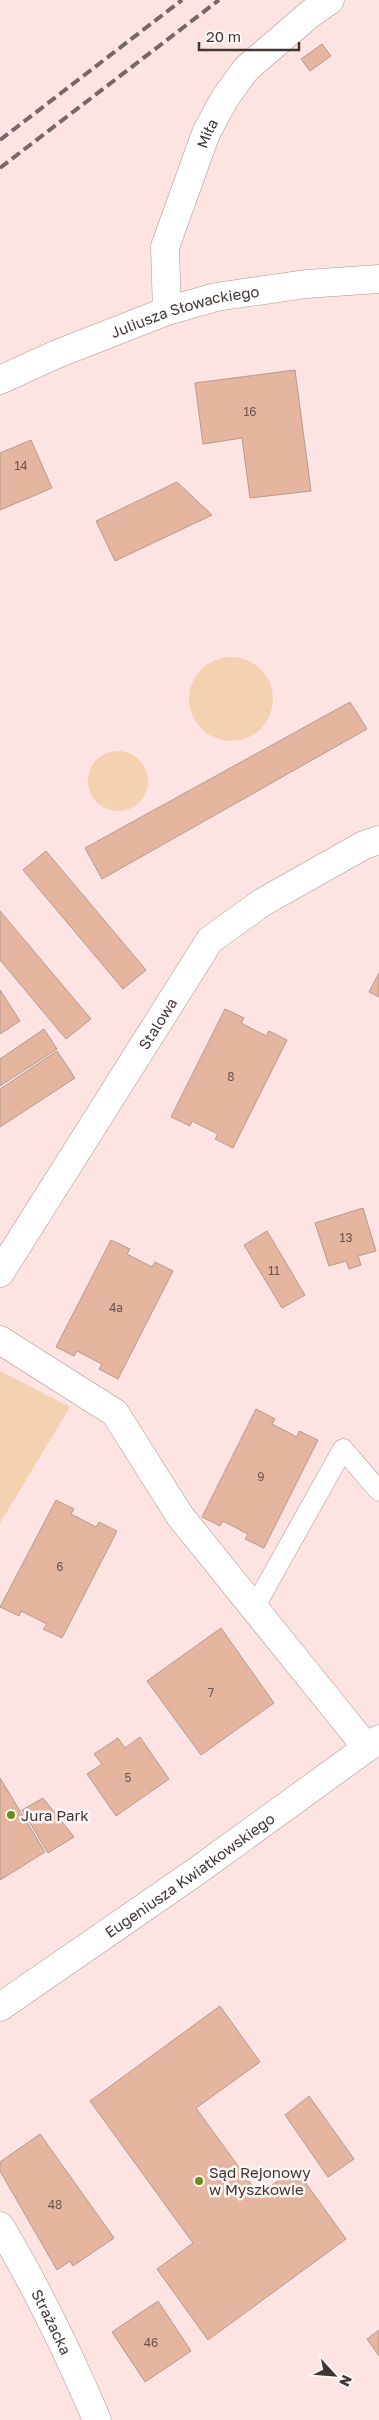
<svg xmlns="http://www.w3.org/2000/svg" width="379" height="2420" font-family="'Golos Text',sans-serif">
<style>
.green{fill:#f4d1b0}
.building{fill:#e6b59f;stroke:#b59b8f}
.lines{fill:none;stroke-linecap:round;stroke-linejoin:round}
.lane-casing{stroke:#b09390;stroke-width:21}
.street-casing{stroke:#b09390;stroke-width:29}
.secondary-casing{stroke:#b09390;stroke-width:29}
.lane{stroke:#fff;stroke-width:20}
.street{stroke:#fff;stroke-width:28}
.secondary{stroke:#fff;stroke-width:28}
.rail{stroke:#786766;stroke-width:4;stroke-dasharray:10 5;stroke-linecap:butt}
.poi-dot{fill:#6b8d14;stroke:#fcf6f5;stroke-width:2}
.labels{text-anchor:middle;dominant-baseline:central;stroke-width:5;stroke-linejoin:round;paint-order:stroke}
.number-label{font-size:12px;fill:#6b554f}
.street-label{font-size:15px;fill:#423534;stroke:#fcf6f5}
.poi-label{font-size:15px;fill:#423534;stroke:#fcf6f5;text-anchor:start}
</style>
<rect width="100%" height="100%" fill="#fde3e1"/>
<g class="green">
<circle cx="231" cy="699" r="42"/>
<circle cx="118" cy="781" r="30"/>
<polygon points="0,1371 70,1407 0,1523"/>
</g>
<g class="building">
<polygon points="322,44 331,56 310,71 301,59"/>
<polygon points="295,370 311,491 250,498 242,438 203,444 195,383"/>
<polygon points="31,440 52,488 0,510 0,453"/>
<polygon points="177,482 212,515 115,561 96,521"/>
<polygon points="350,702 367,729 102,879 85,848"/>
<polygon points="46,851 146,970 123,989 23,870"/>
<polygon points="0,911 91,1019 66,1039 0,960"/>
<polygon points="379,973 379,997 369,992"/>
<polygon points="0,990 20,1021 0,1034"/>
<polygon points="225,1009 244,1018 241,1023 266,1036 269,1031 287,1040 233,1148 215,1139 218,1134 192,1121 190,1126 171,1117"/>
<polygon points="44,1029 57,1049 0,1086 0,1059"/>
<polygon points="57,1051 75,1078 0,1127 0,1089"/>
<polygon points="363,1208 376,1251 358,1256 361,1265 349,1269 346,1261 329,1266 315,1223"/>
<polygon points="267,1231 305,1295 282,1308 244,1245"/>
<polygon points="111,1240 130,1249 127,1254 152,1267 155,1262 173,1271 118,1379 99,1369 102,1364 77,1351 74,1356 56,1347"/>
<polygon points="256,1409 275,1419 272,1424 297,1437 299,1431 318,1440 264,1548 245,1539 248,1534 223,1521 220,1526 202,1517"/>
<polygon points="56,1500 74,1509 71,1514 96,1527 99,1522 117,1531 62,1638 43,1629 47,1624 21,1611 19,1616 0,1607"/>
<polygon points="221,1628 274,1703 201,1755 147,1681"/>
<polygon points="140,1737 169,1779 116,1816 87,1774 102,1764 94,1754 118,1738 125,1748"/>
<polygon points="0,1778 45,1852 0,1880"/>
<polygon points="43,1798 74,1837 48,1853 22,1810"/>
<polygon points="220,2006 260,2062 196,2108 259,2195 295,2168 346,2239 208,2340 157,2269 193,2243 90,2101"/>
<polygon points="309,2096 354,2159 328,2177 285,2115"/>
<polygon points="40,2134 114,2238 73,2266 70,2261 57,2270 0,2171 0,2162"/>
<polygon points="158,2301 191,2351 145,2382 112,2332"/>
<polygon points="379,2330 379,2356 367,2339"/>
</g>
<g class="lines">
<defs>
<polyline id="lane" points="254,1608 343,1449 379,1491"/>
<g id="street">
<path id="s1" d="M167 311 165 247 206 133 225 98 246 69 310 14 330 0"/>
<path id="s2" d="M0 1273 210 940 263 902 364 845 379 840"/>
<polyline points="0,1340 115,1413 180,1516 367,1748"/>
<path id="s3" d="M0 2007 194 1873 379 1739"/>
<path id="s4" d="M0 2226C37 2288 69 2354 97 2420"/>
</g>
<g id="secondary">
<path id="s5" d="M0 380 57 354 167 311 216 297 306 284 379 279"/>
</g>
</defs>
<use href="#lane" class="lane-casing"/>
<use href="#street" class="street-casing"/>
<use href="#secondary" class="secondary-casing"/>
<use href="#lane" class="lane"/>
<use href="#street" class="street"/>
<use href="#secondary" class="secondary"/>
<g class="rail">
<polyline points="0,140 182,0"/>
<polyline points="0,168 219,0"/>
</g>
</g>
<g class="poi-dot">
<circle cx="11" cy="1815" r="5"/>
<circle cx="199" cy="2181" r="5"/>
</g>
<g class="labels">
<g class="number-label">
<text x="250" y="411">16</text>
<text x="21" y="465">14</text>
<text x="231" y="1076">8</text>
<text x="346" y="1237">13</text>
<text x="274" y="1270">11</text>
<text x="116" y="1307">4a</text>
<text x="261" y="1476">9</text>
<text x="60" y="1566">6</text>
<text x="211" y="1692">7</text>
<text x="128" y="1777">5</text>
<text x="55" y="2204">48</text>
<text x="151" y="2342">46</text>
</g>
<g class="street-label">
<text stroke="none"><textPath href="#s1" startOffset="185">Miła</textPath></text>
<text stroke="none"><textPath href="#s5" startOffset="198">Juliusza Słowackiego</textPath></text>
<text stroke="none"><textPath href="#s2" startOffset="295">Stalowa</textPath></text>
<text stroke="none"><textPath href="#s3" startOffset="231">Eugeniusza Kwiatkowskiego</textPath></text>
<text stroke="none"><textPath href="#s4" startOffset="109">Strażacka</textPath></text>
</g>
<g class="poi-label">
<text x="21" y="1815">Jura Park</text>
<text x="209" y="2172">Sąd Rejonowy<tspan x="209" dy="17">w Myszkowie</tspan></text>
</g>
</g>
<g transform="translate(334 2375) rotate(116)" stroke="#fcf6f5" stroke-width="4" paint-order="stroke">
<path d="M0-4L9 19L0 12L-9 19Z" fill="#423534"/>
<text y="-8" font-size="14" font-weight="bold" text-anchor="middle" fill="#423534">N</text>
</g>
<path d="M199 42v8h100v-8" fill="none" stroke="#423534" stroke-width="2.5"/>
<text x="206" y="42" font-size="15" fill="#423534" stroke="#fcf6f5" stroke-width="4" paint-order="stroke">20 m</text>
</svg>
